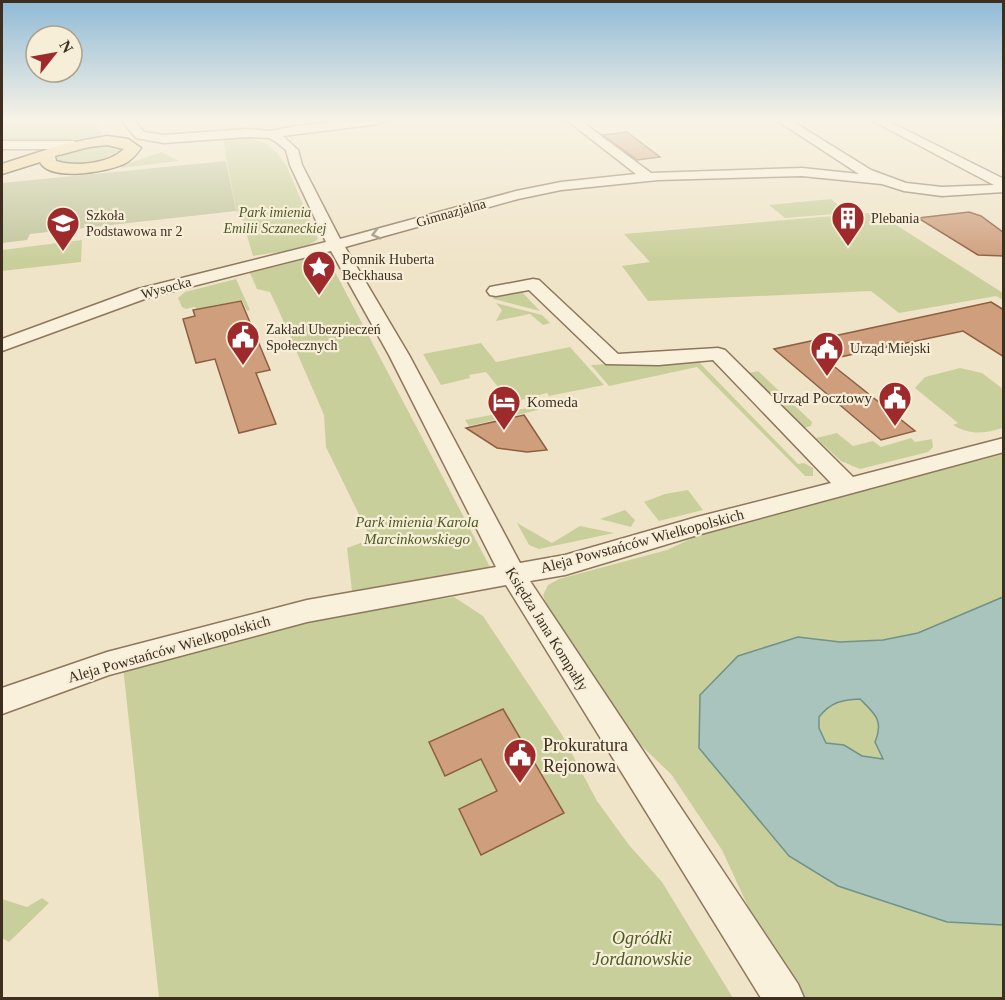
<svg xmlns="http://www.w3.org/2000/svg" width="1005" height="1000" font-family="Georgia,serif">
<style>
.green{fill:#c9cf9b}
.cemetery{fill:#bfc49a}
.water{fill:#a9c4bc;stroke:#6f938a;stroke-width:1.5;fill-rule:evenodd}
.building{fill:#cf9f7d;stroke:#8d5f41;stroke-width:1.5}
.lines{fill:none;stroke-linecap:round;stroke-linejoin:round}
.minor-casing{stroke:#8d765c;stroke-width:3}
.major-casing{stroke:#5b4430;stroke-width:3}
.minor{fill:#faf1dc;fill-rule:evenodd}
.major{fill:#f3d9a0;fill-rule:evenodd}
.oneway{stroke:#9c907e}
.labels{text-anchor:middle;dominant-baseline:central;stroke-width:4.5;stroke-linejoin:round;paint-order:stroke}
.far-park-label{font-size:14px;font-style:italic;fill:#4d5a26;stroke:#f7eed8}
.far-street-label{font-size:14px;fill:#3d2e20;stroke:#f7eed8}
.far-poi-label{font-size:14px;fill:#3d2e20;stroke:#f7eed8;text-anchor:start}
.poi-label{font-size:15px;fill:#3d2e20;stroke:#f7eed8;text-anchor:end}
.park-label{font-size:15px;font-style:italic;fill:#4d5a26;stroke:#f7eed8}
.street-label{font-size:15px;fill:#3d2e20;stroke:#f7eed8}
.near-poi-label{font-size:18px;fill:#3d2e20;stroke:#f7eed8;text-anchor:start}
.near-park-label{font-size:18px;font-style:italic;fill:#4d5a26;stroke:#f7eed8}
</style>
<rect width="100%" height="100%" fill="#f0e4c8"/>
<g class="green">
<path d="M2 121H98V130L103 132C87 150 26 143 2 143V132L4 130 2 128Z"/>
<path d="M248 138 266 143 277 153 286 165 318 239C302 252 273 252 253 256L241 215 236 211 223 139Z"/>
<polygon points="102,143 124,149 124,152 94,164 60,166 53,158 56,155"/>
<polygon points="161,152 179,161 121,168 121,166"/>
<polygon points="831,199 848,213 785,218 769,205"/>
<polygon points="868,213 876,217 882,216 1003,293 1003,300 996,296 899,313 871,291 648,301 622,266 650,262 624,234"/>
<polygon points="82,240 81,262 2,271 2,250"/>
<polygon points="314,257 321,259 333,268 490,567 352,591 347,548 366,541 370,537 326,447 324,415 278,309 270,292 257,289 250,273"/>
<polygon points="236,279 250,310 247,311 242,300 196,309 195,307 186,309 182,307 178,298 185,292"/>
<polygon points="521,291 540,311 494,299 492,297"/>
<polygon points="496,303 542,315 550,323 543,325 530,314 496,321 502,310"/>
<polygon points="481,343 496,362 570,347 604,385 549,396 547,393 517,401 514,396 507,398 486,372 469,375 470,378 441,385 423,354"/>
<polygon points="697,360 798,464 804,463 813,468 813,476 805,476 697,367 609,386 591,365"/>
<path d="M960 368 982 373 1003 389V428C985 433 971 436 953 425L958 423 915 388 925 377Z"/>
<polygon points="758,371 812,422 811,426 800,429 748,373"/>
<polygon points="537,406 538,410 469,426 465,420"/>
<polygon points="837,433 853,446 873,441 881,447 911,438 915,442 932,439 933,447 928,452 860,469 841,461 816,438"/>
<polygon points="1003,454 1003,998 805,998 757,926 722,850 671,774 630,735 547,606 543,595 548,585 559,579 667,550 703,533"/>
<polygon points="688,490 703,510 659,521 644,502 665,494"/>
<polygon points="625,510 635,520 631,527 600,519"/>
<polygon points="517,523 552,543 580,526 614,533 539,549 529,545"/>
<polygon points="454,597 483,616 561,733 597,801 629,845 662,882 733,998 159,998 123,667 311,618"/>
<polygon points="42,898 49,903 9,942 2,938 2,899 27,907"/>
</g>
<polygon class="cemetery" points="226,161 236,211 30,234 27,240 2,243 2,183"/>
<path class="water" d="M1003 597V925L947 922 838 886 789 856 699 748 700 695 738 656 798 637 840 642 883 640 918 633ZM860 699C875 714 884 720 875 742L883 759 862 756 844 745 826 743 819 728V717C831 702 841 700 860 699Z"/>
<g class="building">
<polygon points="627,132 660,157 637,160 603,135"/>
<polygon points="969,212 981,216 1004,233 1004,256 978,255 918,218"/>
<polygon points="241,301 270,370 256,373 276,424 239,433 215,359 196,363 183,319 195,316 193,310"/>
<polygon points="991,302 1004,310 1004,357 963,331 826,360 915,431 881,440 774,349"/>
<polygon points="524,415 547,450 527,452 497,448 466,428"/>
<polygon points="503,709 564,813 481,855 459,809 497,791 481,759 445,776 429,742"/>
</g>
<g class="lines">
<defs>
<g id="minor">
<polygon points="122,121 134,121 144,132 164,135 247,129 270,131 296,126 343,121 384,121 378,124 283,136 298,150 302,165 340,239 516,191 561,182 636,174 568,121 581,121 651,173 802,168 859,174 778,121 792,121 871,170 906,183 942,187 994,185 873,121 888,121 1004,179 1004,192 942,196 904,191 882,184 802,176 658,180 561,190 518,199 345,247 409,355 520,563 565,555 697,517 831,483 713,360 659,365 606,364 529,290 496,296 490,295 487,291 490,287 533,279 539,280 618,354 718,348 725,350 853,477 1004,438 1004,452 701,534 565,575 530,581 798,984 804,998 761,998 506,585 307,622 109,675 2,714 2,688 107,652 307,600 496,567 389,355 331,251 150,297 2,351 2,339 138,289 326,242 290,165 286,150 276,142 269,138 247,137 164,143 136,138"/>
<polygon points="2,141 74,141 80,145 74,149 2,149"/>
</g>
<path id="major" d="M107 136 128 139 141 148C136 155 132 160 124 164 107 172 50 182 40 162L2 174V164L64 144ZM107 145 124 149C109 164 75 167 56 161L55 156 89 147Z"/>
</defs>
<use href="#minor" class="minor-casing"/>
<use href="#major" class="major-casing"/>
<use href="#minor" class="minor"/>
<use href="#major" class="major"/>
</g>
<defs><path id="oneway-chevron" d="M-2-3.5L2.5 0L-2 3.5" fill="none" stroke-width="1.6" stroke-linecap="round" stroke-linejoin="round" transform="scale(1.5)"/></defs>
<use class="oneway" href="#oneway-chevron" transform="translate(376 234) rotate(165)"/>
<linearGradient id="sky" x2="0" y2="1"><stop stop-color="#8fbad6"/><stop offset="0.46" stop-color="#f8f3e6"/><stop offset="1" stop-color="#f8f3e6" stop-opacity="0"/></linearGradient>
<rect width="1005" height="261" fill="url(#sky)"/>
<defs>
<symbol id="building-pin" viewBox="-11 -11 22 30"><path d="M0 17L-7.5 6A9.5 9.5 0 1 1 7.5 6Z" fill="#9e2a2b" stroke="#f7eed8"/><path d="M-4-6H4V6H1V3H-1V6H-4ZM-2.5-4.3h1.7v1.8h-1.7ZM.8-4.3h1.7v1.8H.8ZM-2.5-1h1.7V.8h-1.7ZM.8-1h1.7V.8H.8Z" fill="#fff"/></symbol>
<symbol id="school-pin" viewBox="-11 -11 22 30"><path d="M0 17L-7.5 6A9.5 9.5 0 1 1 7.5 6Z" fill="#9e2a2b" stroke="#f7eed8"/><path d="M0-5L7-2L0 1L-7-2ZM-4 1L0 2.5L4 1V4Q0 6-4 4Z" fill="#fff"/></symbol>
<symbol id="sight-pin" viewBox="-11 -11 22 30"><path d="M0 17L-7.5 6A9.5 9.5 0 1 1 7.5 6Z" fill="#9e2a2b" stroke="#f7eed8"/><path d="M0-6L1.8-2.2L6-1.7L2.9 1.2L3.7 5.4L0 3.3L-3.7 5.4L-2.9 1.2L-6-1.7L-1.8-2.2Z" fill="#fff"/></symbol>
<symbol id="civic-pin" viewBox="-11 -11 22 30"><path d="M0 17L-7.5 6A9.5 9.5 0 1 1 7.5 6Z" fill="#9e2a2b" stroke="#f7eed8"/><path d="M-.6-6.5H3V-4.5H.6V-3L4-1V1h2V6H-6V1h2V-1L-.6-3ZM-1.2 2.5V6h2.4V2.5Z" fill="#fff"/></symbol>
<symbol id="hotel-pin" viewBox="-11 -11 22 30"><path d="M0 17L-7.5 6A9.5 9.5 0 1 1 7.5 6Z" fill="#9e2a2b" stroke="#f7eed8"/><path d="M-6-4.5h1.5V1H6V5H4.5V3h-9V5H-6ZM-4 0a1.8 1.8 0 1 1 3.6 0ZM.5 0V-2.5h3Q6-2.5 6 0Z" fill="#fff"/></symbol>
</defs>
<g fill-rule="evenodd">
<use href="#building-pin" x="829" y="199" width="38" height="52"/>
<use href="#school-pin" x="44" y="204" width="38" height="52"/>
<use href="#sight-pin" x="300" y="248" width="38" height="52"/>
<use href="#civic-pin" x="224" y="318" width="38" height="52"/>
<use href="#civic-pin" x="808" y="329" width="38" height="52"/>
<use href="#civic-pin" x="876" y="379" width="38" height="52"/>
<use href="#hotel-pin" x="485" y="383" width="38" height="52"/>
<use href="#civic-pin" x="501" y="736" width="38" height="52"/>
</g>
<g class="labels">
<g class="far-park-label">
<text x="275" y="212">Park imienia<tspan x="275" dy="16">Emilii Sczaneckiej</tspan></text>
</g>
<g class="far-street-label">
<text transform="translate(451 213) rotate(-16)">Gimnazjalna</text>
<text transform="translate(166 288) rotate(-15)">Wysocka</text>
</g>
<g class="far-poi-label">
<text x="86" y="215">Szkoła<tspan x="86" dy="16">Podstawowa nr 2</tspan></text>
<text x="871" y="218">Plebania</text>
<text x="342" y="259">Pomnik Huberta<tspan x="342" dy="16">Beckhausa</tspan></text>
<text x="266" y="329">Zakład Ubezpieczeń<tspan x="266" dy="16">Społecznych</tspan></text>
<text x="850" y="348">Urząd Miejski</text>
</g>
<g class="poi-label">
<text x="872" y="398">Urząd Pocztowy</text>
<text x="527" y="402" text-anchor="start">Komeda</text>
</g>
<g class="park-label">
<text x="417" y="522">Park imienia Karola<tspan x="417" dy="17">Marcinkowskiego</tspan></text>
</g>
<g class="street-label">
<text transform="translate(642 541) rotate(-15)">Aleja Powstańców Wielkopolskich</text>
<text transform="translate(547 629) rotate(58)">Księdza Jana Kompałły</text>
<text transform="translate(169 649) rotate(-16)">Aleja Powstańców Wielkopolskich</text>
</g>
<g class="near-poi-label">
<text x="543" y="745">Prokuratura<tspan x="543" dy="21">Rejonowa</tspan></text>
</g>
<g class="near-park-label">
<text x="642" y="938">Ogródki<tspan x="642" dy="21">Jordanowskie</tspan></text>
</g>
</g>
<rect width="1005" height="1000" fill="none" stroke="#3d2e20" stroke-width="6"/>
<g transform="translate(54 54) rotate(59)"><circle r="28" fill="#f7eed8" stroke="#ada18e" stroke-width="1.5"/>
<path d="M0-4.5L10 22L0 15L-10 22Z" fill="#9e2a2b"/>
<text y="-9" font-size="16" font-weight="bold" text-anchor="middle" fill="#3d2e20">N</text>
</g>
</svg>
